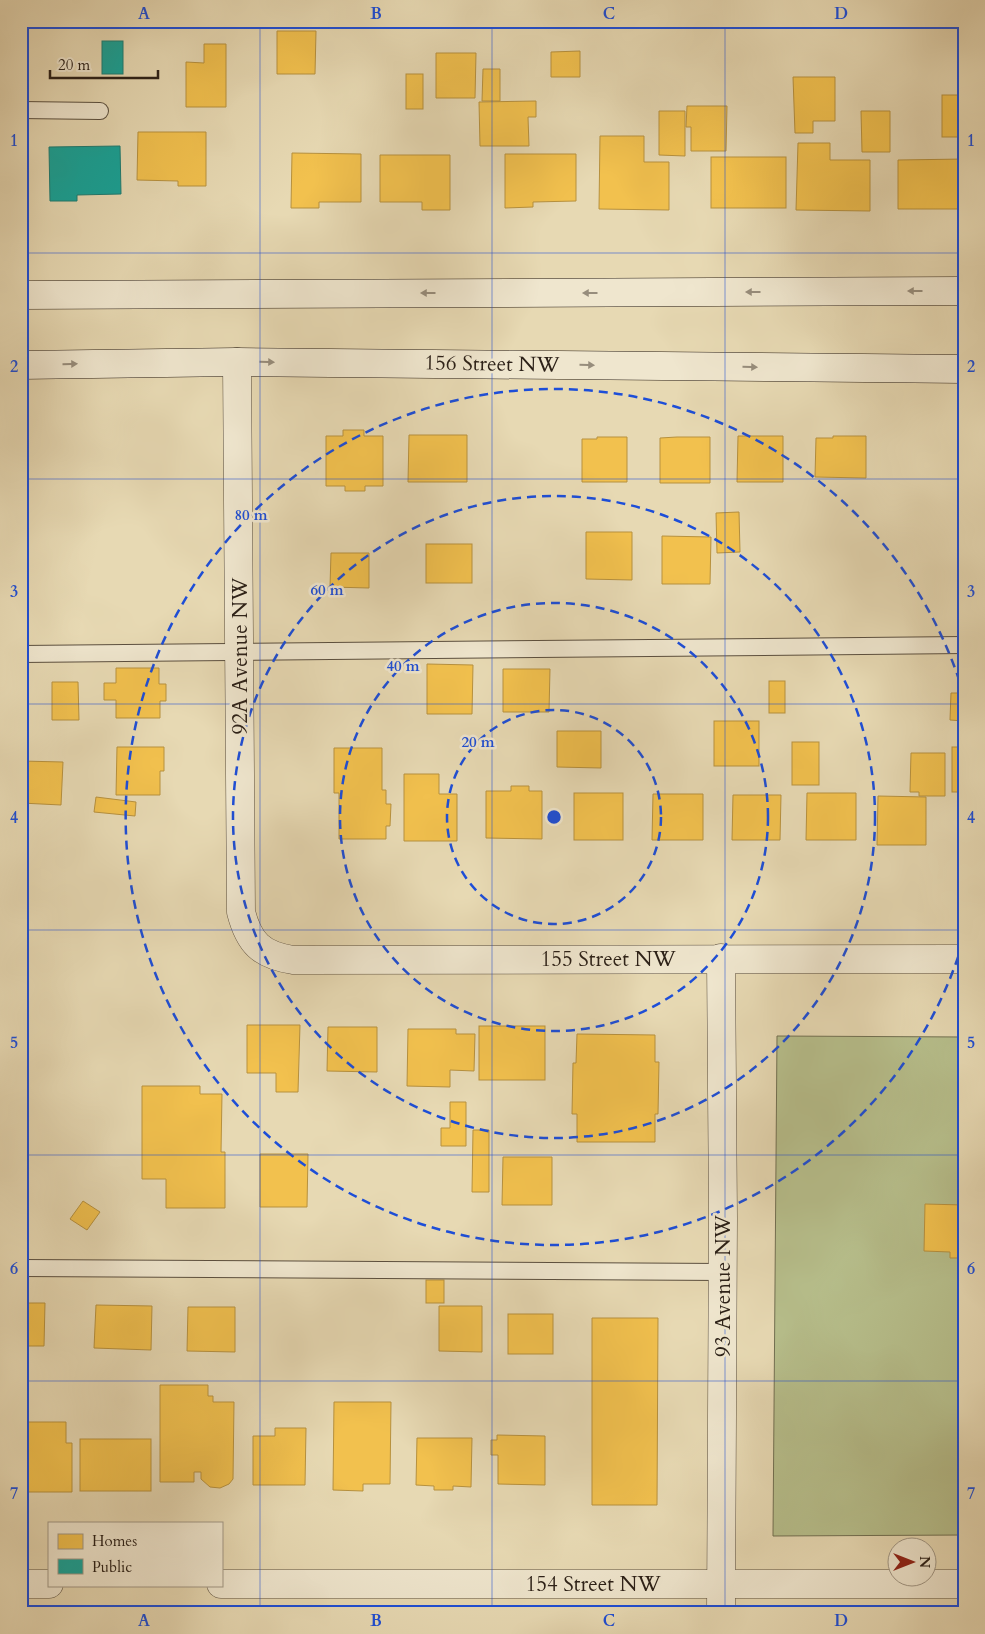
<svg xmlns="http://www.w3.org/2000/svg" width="985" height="1634" font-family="Cardo,serif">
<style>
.green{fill:#b7bf8c;stroke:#727052}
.homes{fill:#f2c14e;stroke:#b7913e}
.public{fill:#17a398;stroke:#1d7c72}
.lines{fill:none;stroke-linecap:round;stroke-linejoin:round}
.lane-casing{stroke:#5b4f3f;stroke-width:18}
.street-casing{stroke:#5b4f3f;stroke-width:29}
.secondary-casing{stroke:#2c2118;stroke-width:29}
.lane{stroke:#efe6ce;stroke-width:16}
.street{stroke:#efe6ce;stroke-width:28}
.secondary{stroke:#efe6ce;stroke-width:28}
.oneway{fill:#978d7c}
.grid{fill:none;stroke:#1d4ed8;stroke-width:1;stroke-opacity:0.55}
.ring{fill:none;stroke:#1d4ed8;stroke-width:2.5;stroke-dasharray:9 6}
.labels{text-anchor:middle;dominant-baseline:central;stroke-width:5;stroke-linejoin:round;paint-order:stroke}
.street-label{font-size:21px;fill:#2c2118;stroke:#efe6ce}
.centre{fill:#1d4ed8;stroke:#efe6ce;stroke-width:2.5}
.ring-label{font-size:15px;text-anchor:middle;font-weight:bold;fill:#1d4ed8;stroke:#efe6ce;stroke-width:5;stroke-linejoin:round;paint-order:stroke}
.neatline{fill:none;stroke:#1d4ed8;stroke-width:2}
.grid-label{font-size:16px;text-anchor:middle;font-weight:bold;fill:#1d4ed8}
</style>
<rect width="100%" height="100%" fill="#e7d9b3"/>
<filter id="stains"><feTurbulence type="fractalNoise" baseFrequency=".004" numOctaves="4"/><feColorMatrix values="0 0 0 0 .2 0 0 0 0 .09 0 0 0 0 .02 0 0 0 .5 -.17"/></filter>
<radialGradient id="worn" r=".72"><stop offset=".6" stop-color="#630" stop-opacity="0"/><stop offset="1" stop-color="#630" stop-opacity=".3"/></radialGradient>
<polygon class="green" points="777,1036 964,1037 964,1535 773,1536"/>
<g class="homes">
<polygon points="277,31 316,31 315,74 277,74"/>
<polygon points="204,44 226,44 226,107 186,107 186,62 204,63"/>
<polygon points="580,51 580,77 551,77 551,52"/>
<polygon points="436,53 476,53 475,98 436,98"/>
<polygon points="483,69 500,69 500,101 482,101"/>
<rect x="406" y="74" width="17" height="35"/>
<polygon points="793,77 835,77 835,121 813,121 813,133 795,133"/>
<rect x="942" y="95" width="22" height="42"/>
<polygon points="536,101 536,117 528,117 529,146 480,146 479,102"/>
<polygon points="687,106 727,106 726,151 691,151 691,127 686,127"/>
<polygon points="659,111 685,111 685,156 659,155"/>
<polygon points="861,111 890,111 890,152 862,152"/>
<polygon points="138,132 206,132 206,186 178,186 178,181 137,180"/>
<polygon points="600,136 644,136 644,162 669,162 669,210 599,209"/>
<polygon points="798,143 830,143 830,160 870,160 870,211 796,210"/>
<polygon points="292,153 361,154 361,202 319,202 319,208 291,208"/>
<polygon points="505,154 576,154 576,201 533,202 533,207 505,208"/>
<polygon points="380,155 450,155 450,210 422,210 422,202 380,202"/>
<rect x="711" y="157" width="75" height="51"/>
<polygon points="964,159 964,209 898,209 898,160"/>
<polygon points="343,430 364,430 364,436 383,436 383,486 365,486 365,491 345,491 345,486 326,486 326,436 343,436"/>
<polygon points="409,435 467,435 467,482 408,482"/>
<polygon points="738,436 783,436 783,482 737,482"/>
<polygon points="833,436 866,436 866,478 815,477 816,438 833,438"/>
<polygon points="597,437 627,437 627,482 582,482 582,439 597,439"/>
<polygon points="677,437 710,437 710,483 660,483 660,438"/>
<polygon points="739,512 740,552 717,553 716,513"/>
<polygon points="586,532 632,532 632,580 586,579"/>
<polygon points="662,536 711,537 710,584 662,584"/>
<rect x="426" y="544" width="46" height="39"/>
<polygon points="331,553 369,553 369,588 330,587"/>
<polygon points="427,664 473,665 472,714 427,714"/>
<polygon points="116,668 159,668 159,684 166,684 166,701 160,701 160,718 116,718 116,700 104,700 104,683 116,683"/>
<polygon points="503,669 550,669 549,712 503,712"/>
<rect x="769" y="681" width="16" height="32"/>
<polygon points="52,682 78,682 79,720 52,720"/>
<polygon points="951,693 964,693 964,721 950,720"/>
<rect x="714" y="721" width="45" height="45"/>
<polygon points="557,731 601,731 601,768 557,767"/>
<rect x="792" y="742" width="27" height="43"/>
<polygon points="117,747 164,747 164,771 160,771 160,795 116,795"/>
<rect x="952" y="747" width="12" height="45"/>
<polygon points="334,748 382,748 382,790 386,790 386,804 391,804 390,826 386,826 386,839 339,839 339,793 334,793"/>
<polygon points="911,753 945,753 945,796 919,796 919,792 910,792"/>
<polygon points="21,761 63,762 61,805 21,803"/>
<polygon points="404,774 439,774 439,794 457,794 457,841 404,841"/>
<polygon points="511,786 529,786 529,791 542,791 542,839 486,838 486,791 511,791"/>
<rect x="574" y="793" width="49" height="47"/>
<polygon points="807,793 856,793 856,840 806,840"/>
<polygon points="653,794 703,794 703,840 652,840"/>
<polygon points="733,795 781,795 780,840 732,840"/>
<polygon points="878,796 926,797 926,845 877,845"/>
<polygon points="96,797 136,802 135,816 94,812"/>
<polygon points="247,1025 300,1025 298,1092 276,1092 276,1073 247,1073"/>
<rect x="479" y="1026" width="66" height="54"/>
<polygon points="328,1027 377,1027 377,1072 327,1071"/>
<polygon points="408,1029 456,1029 456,1034 475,1034 474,1071 450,1070 450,1087 407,1086"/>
<polygon points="577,1034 655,1035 655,1062 659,1062 658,1114 655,1114 655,1142 577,1142 577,1114 572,1114 573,1063 576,1063"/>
<polygon points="142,1086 200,1086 200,1094 222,1094 221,1152 225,1152 225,1208 166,1208 166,1179 142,1179"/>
<polygon points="450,1102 466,1102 466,1146 441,1146 441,1128 450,1128"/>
<polygon points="473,1130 489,1130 489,1192 472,1192"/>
<polygon points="260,1154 308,1154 307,1207 260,1207"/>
<polygon points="503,1157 552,1157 552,1205 502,1205"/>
<polygon points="83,1201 100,1212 87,1230 70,1219"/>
<polygon points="925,1204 964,1205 964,1258 950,1258 950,1252 924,1251"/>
<rect x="426" y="1280" width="18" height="23"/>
<polygon points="21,1303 45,1303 44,1346 21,1346"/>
<polygon points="96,1305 152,1306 151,1350 94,1348"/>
<polygon points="439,1306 482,1306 482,1352 439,1351"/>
<polygon points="188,1307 235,1307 235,1352 187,1351"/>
<rect x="508" y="1314" width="45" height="40"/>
<polygon points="592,1318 658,1318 657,1505 592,1505"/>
<polygon points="160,1385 208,1385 208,1396 213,1396 213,1402 234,1402 233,1479 229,1484 220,1488 210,1487 201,1479 201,1472 194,1472 194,1482 160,1482"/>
<polygon points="334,1402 391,1402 390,1484 363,1484 363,1491 333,1490"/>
<polygon points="21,1422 66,1422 66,1443 72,1443 72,1492 21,1492"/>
<polygon points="275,1428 306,1428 305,1485 253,1485 253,1436 275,1436"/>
<polygon points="497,1435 545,1436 545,1485 498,1484 498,1455 491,1455 491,1440 497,1440"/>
<polygon points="417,1438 472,1438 471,1487 453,1486 453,1490 434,1490 434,1486 416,1485"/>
<rect x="80" y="1439" width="71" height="52"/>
</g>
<g class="public">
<rect x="102" y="41" width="21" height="33"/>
<polygon points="120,146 121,194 77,195 77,201 50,201 49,147"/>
</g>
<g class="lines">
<defs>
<g id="lane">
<polyline points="21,110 100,111"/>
<polyline points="21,654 964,645"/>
<polyline points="21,1268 723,1272"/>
</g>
<g id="street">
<path d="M237 362 241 912C249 943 261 955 293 960L964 959"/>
<polyline points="721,958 723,1218 721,1613"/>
<polyline points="21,1584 49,1584"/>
<polyline points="221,1584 964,1584"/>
</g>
<g id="secondary">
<polyline points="21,295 964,291"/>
<polyline points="21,365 237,362 964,369"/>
</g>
</defs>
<use href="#lane" class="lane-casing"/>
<use href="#street" class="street-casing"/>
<use href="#secondary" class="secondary-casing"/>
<use href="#lane" class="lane"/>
<use href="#street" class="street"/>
<use href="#secondary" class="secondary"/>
</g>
<defs><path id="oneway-solid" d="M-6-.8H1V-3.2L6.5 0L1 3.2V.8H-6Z" transform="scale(1.25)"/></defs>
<g class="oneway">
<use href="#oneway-solid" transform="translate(915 291) rotate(180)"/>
<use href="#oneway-solid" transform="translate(753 292) rotate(180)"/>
<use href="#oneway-solid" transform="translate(428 293) rotate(180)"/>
<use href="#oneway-solid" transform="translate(590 293) rotate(180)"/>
<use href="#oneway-solid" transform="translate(267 362) rotate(1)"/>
<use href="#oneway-solid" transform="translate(70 364) rotate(-1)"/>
<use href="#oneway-solid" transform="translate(587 365) rotate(1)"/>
<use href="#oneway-solid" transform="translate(750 367) rotate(1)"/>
</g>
<path class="grid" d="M260 21V1613M492 21V1613M725 21V1613M21 253H964M21 479H964M21 704H964M21 930H964M21 1155H964M21 1381H964"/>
<g class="ring">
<circle cx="554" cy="817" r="107"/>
<circle cx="554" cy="817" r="214"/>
<circle cx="554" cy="817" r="321"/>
<path d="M963 942A428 428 0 1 1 963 692"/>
</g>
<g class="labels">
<g class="street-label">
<text transform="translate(492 364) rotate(1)">156 Street NW</text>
<text transform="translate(240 656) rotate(-90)">92A Avenue NW</text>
<text x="608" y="959">155 Street NW</text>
<text transform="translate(723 1286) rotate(-90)">93 Avenue NW</text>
<text x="593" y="1584">154 Street NW</text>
</g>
</g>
<circle cx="554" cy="817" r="8" class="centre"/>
<g class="ring-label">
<text x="251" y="520">80 m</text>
<text x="327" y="595">60 m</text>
<text x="403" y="671">40 m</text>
<text x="478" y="747">20 m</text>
</g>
<rect width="985" height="1634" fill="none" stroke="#e7d9b3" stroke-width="55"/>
<rect x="48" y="1522" width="175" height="65" fill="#efe6ce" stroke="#a19785"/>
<rect x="58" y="1534" width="25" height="15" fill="#f2c14e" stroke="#a19785"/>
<text x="92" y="1546" font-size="15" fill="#2c2118">Homes</text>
<rect x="58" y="1559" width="25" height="15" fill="#17a398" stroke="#a19785"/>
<text x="92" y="1572" font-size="15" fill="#2c2118">Public</text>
<g transform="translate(912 1562) rotate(90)"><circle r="24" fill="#efe6ce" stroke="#a19785"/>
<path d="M0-4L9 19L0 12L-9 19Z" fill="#8f2418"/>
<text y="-8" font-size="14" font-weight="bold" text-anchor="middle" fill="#2c2118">N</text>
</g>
<path d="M50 70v8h108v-8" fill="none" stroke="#2c2118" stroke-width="2.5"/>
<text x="58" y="70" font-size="15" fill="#2c2118" stroke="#efe6ce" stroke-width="4" paint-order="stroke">20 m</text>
<rect x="28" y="28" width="930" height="1578" class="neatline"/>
<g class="grid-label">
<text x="144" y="19">A</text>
<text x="376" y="19">B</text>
<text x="609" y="19">C</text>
<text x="841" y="19">D</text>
<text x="14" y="146">1</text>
<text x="971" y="146">1</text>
<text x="14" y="372">2</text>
<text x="971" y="372">2</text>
<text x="14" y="597">3</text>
<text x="971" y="597">3</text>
<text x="14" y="823">4</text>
<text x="971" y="823">4</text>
<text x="14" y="1048">5</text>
<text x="971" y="1048">5</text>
<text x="14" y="1274">6</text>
<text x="971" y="1274">6</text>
<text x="14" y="1499">7</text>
<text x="971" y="1499">7</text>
<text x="144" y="1626">A</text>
<text x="376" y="1626">B</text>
<text x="609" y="1626">C</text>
<text x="841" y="1626">D</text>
</g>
<rect width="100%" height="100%" filter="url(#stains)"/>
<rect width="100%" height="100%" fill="url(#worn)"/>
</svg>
